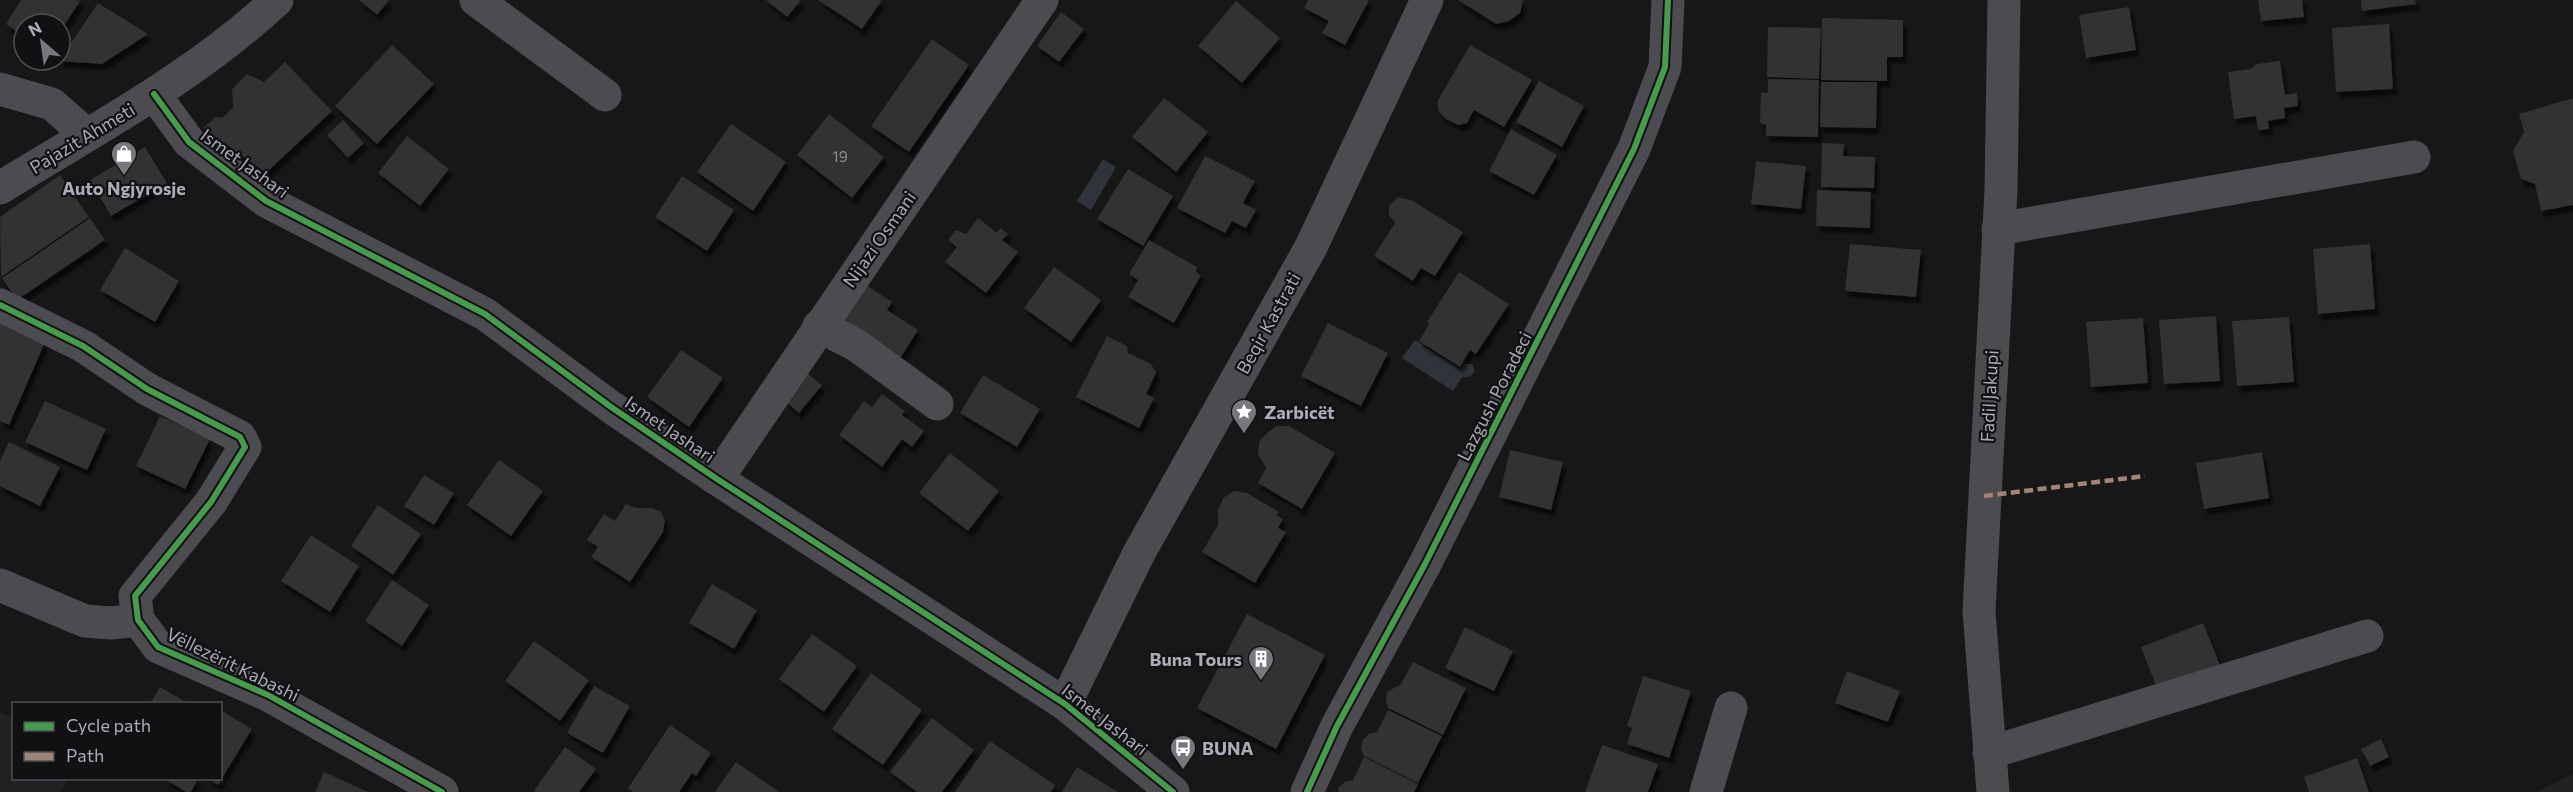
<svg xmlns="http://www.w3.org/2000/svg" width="2573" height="792" font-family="Commissioner,sans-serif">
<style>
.built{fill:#212123}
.water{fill:#2f343b}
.building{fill:#313132;filter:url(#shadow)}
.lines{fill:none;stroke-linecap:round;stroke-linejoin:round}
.minor{stroke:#4c4c50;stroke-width:33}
.quiet{stroke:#a18479;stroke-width:4.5;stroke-dasharray:9 4.5;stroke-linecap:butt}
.cycleway-casing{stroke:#111113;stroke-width:10}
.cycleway{stroke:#469c4c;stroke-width:6}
.labels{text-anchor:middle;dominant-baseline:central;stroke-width:4.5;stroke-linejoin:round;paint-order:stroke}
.number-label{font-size:15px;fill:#8c8d95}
.street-label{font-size:18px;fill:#aaacb6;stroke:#111113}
.poi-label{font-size:18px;font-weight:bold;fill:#aaacb6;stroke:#111113;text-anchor:start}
</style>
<defs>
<filter id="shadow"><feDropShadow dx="3.5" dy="6" stdDeviation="1.5" flood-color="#0009"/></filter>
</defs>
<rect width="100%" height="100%" fill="#171717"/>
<g class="built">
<polygon points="0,712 13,718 14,778 68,779 61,792 0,792"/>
<polygon points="2573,774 2573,792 2537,792"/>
</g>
<g class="water">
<polygon points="1103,159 1116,167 1091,210 1077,201"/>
<path d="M1415 340 1460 369 1464 364H1472L1475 371C1472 377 1468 377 1462 377L1453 391 1402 358Z"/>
</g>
<g class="building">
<polygon points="21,0 76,0 80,1 60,32 60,24 24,24 24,37 6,24"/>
<polygon points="359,0 389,0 377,15"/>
<polygon points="766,0 801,0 787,17"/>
<polygon points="818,0 882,0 862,29"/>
<polygon points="1308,0 1369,0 1345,45 1322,33 1329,21 1304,8"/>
<polygon points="1458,0 1523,0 1520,13 1509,21 1496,24"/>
<polygon points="2258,0 2302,0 2304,17 2261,21"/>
<polygon points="2361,0 2415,0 2416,4 2362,11"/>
<polygon points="1236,1 1280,38 1242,83 1198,46"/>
<polygon points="98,3 148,34 102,64 59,61"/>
<polygon points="2129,7 2136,50 2086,58 2079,15"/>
<polygon points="1061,12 1084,29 1059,62 1037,46"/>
<polygon points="1822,18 1903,20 1903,57 1887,57 1887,81 1821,80"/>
<polygon points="2389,24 2393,89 2336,92 2332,28"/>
<polygon points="1768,27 1821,28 1819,79 1767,77"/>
<polygon points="932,39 969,65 909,152 871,126"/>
<polygon points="392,45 434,84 377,144 335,106"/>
<polygon points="1470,45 1532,80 1504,127 1474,110 1467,123 1458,125 1446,119 1439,112 1437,102"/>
<polygon points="2280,61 2285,95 2297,93 2298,106 2284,108 2285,118 2268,121 2269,129 2258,130 2256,116 2234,119 2228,72 2251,69 2257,64"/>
<polygon points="285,62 332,111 266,173 203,128 216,117 222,118 233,108 232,89 247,74 264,82"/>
<polygon points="1768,79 1819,80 1818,137 1766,136 1766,125 1760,122 1761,92 1768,93"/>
<polygon points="1539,81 1584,106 1562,147 1516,122"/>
<polygon points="1821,82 1877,82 1876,128 1820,127"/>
<polygon points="1164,98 1208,132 1176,172 1132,137"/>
<polygon points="2573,98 2573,205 2541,211 2535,184 2521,179 2513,151 2524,132 2519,114"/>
<polygon points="829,114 884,157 852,198 797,155"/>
<polygon points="343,120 364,143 348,158 327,135"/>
<polygon points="731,124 786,162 753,211 697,172"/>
<polygon points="1511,129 1557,155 1534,195 1489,171"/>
<polygon points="407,136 449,169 420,206 378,173"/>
<polygon points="1822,143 1844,144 1843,156 1875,157 1874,188 1821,187"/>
<polygon points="145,147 167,183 111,216 90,180"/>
<polygon points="1205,156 1255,181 1243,203 1256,210 1246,228 1232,221 1225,233 1177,208"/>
<polygon points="1756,161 1806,166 1801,209 1751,204"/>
<polygon points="1128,169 1173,196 1143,246 1097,219"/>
<polygon points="60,175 89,217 1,277 0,217"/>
<polygon points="682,176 734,210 707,251 655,217"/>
<polygon points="1817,190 1871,192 1870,228 1816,226"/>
<polygon points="1398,197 1411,200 1463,232 1435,276 1421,268 1413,281 1374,256 1395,223 1389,215 1389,206"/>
<polygon points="90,218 105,240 17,300 2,278"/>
<polygon points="978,218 997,233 1000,228 1008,234 1002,240 1018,252 986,293 945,262 957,247 948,240 956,230 966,234"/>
<polygon points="1149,240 1197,267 1196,272 1201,275 1174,323 1128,297 1138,280 1129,274"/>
<polygon points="1850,244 1921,250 1916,297 1845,291"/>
<polygon points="2370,244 2375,309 2318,314 2313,249"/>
<polygon points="125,248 179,281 155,322 100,290"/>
<polygon points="1054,267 1101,300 1071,342 1024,308"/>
<polygon points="1459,272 1509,304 1476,354 1470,350 1460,367 1419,341 1429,324 1427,322"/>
<polygon points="866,285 892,302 887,310 918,330 899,360 842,321"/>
<polygon points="2216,316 2220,381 2164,384 2159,320"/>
<polygon points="2289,317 2294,382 2237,386 2232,321"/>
<polygon points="2143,318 2148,383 2091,387 2086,322"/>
<polygon points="0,323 45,342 9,425 0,421"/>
<polygon points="1328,323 1388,353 1361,406 1301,376"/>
<polygon points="1107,336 1127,346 1128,353 1151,364 1156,373 1146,394 1154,398 1139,428 1076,397"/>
<polygon points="681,350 723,378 689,427 647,397"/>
<polygon points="808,374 822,385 799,413 785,401"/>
<polygon points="983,375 1040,409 1017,447 960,413"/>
<polygon points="882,394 905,411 902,415 924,431 912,447 902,439 882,467 839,435 864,401 872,407"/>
<polygon points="45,401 106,429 87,470 25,442"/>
<polygon points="160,416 210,439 185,489 136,466"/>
<polygon points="1277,426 1289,426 1335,453 1302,509 1258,483 1266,468 1258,454 1259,442 1267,433"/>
<polygon points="9,442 60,467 40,506 0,486 0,461"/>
<polygon points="1510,450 1563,462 1551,510 1499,497"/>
<polygon points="2262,452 2269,498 2204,509 2196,463"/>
<polygon points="950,453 999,491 968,531 919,493"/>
<polygon points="499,460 543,491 511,536 467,505"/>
<polygon points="424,475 454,493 434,525 404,506"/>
<polygon points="1234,491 1247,493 1279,512 1276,515 1283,519 1278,528 1286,532 1255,583 1202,552 1218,525 1218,510 1223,498"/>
<polygon points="626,504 636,508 652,508 661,512 665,520 663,532 630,582 591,557 598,547 587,540 604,514 615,521"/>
<polygon points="378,505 421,534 393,575 351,546"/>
<polygon points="311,535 359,566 330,612 281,581"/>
<polygon points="392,580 429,605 402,646 365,621"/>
<polygon points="712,584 757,610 734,649 689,623"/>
<polygon points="1247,614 1325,655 1276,749 1197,708"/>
<polygon points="2203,623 2223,672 2160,696 2141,647"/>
<polygon points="1465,627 1513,651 1494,691 1445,668"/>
<polygon points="812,634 857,666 824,712 779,679"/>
<polygon points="534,641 589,680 560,721 505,681"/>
<polygon points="1413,662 1466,688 1443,735 1388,708 1386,701 1387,692 1401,684"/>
<polygon points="1847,671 1900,691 1888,722 1835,703"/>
<polygon points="871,673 922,710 883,765 832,729"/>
<polygon points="1643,676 1691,691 1669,758 1627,744 1632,728 1627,726"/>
<polygon points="594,686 630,706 603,753 567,733"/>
<polygon points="160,687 189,704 150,704"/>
<polygon points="220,710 252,729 218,785 208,778 220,778"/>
<polygon points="1388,710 1442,736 1418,783 1364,756 1361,749 1363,740 1369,734 1377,732"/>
<polygon points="932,718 974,750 942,792 917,792 890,772"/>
<polygon points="670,725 711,753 696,776 692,773 679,792 633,792 628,788"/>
<polygon points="2381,739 2389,757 2370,766 2361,749"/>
<polygon points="990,741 1055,785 1051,792 955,792"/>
<polygon points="1602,745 1658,764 1648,792 1585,792"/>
<polygon points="565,747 596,769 579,792 536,792 534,791"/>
<polygon points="1364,757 1418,784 1414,792 1338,792 1339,787 1345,782 1353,780"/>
<polygon points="2357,758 2369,792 2309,792 2304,777"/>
<polygon points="736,762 779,792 715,792"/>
<polygon points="1077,767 1118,792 1062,792"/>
<polygon points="324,772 368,792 315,792"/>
<polygon points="163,778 198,778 191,792 186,792"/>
</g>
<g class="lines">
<g class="minor">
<polyline points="476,0 605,95"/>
<polyline points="0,89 52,104 86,134"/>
<polyline points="154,94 189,142 266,201 485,314 611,407 717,479 1065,704 1173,792"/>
<path d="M0 188C94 130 196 76 277 0"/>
<polyline points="1998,229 2414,157"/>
<polyline points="0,305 83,346 147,389 240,437 245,447 211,502 135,596 138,620 158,647 268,695 442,792"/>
<polyline points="819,326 856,345 937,404"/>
<polyline points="717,479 1042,0"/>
<polyline points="0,585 85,621 111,623 138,620"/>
<polyline points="1065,704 1139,553 1311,247 1427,0"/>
<polyline points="1989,753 2367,636"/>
<polyline points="1307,792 1337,726 1425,564 1634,149 1665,67 1668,0"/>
<polyline points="1706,792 1731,708"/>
<polyline points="1993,792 1979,611 2001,190 2004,0"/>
</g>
<polyline class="quiet" points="1984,496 2145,476"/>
<defs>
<g id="cycleway">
<polyline points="154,94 189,142 266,201 485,314 611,407 717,479 1065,704 1173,792"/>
<polyline points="0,305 83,346 147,389 240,437 245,447 211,502 135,596 138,620 158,647 268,695 442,792"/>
<polyline points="1307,792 1337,726 1425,564 1634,149 1665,67 1668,0"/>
</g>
</defs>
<use href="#cycleway" class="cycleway-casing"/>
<use href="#cycleway" class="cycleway"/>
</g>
<defs>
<symbol id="shop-pin" viewBox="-11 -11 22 30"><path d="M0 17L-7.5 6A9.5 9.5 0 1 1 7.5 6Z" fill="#77787e" stroke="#111113"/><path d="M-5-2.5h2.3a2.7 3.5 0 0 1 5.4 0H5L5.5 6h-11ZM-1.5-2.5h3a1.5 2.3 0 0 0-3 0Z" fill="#fff"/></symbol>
<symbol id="sight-pin" viewBox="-11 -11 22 30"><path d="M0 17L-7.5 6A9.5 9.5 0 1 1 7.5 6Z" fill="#77787e" stroke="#111113"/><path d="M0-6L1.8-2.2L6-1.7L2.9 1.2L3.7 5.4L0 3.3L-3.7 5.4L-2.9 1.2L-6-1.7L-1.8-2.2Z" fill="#fff"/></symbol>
<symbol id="building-pin" viewBox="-11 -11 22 30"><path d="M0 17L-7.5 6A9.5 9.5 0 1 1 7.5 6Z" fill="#77787e" stroke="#111113"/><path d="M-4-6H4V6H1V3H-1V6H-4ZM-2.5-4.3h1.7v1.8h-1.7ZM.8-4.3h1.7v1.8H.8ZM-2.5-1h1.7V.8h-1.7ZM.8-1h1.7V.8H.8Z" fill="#fff"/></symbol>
<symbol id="bus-pin" viewBox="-11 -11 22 30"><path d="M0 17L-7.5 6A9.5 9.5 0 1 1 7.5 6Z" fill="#77787e" stroke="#111113"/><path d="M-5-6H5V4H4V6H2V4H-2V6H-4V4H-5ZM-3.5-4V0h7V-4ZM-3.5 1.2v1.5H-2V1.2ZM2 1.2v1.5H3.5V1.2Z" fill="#fff"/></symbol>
</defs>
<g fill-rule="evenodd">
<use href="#shop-pin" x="109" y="139" width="30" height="40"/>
<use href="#sight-pin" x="1229" y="397" width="30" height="40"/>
<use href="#building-pin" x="1246" y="644" width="30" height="40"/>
<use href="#bus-pin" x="1168" y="733" width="30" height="40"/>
</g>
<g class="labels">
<g class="number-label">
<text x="840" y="156">19</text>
</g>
<g class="street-label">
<text transform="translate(82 138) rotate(-31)">Pajazit Ahmeti</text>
<text transform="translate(245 163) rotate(36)">Ismet Jashari</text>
<text transform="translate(879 239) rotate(-55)">Nijazi Osmani</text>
<text transform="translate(1268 323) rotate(-61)">Beqir Kastrati</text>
<text transform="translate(1494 396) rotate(-63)">Lazgush Poradeci</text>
<text transform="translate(1989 396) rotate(-87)">Fadil Jakupi</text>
<text transform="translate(670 429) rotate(34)">Ismet Jashari</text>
<text transform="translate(233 664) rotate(26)">Vëllezërit Kabashi</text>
<text transform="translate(1105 719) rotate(38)">Ismet Jashari</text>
</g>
<g class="poi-label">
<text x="124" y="188" text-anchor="middle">Auto Ngjyrosje</text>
<text x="1264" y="412">Zarbicët</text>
<text x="1242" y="659" text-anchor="end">Buna Tours</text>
<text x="1202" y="748">BUNA</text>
</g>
</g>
<rect x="12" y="702" width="210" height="78" fill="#111113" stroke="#4e4f54" stroke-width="1.5"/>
<rect x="24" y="722" width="30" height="9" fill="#469c4c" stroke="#4e4f54" stroke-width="1.5"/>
<text x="66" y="732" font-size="18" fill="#aaacb6">Cycle path</text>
<rect x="24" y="752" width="30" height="9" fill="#a18479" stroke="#4e4f54" stroke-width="1.5"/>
<text x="66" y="762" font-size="18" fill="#aaacb6">Path</text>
<g transform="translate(42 42) rotate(331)"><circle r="28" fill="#111113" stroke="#4e4f54" stroke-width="1.5"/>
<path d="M0-4.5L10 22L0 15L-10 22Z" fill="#77787e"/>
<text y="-9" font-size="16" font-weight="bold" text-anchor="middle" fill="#aaacb6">N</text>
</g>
</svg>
